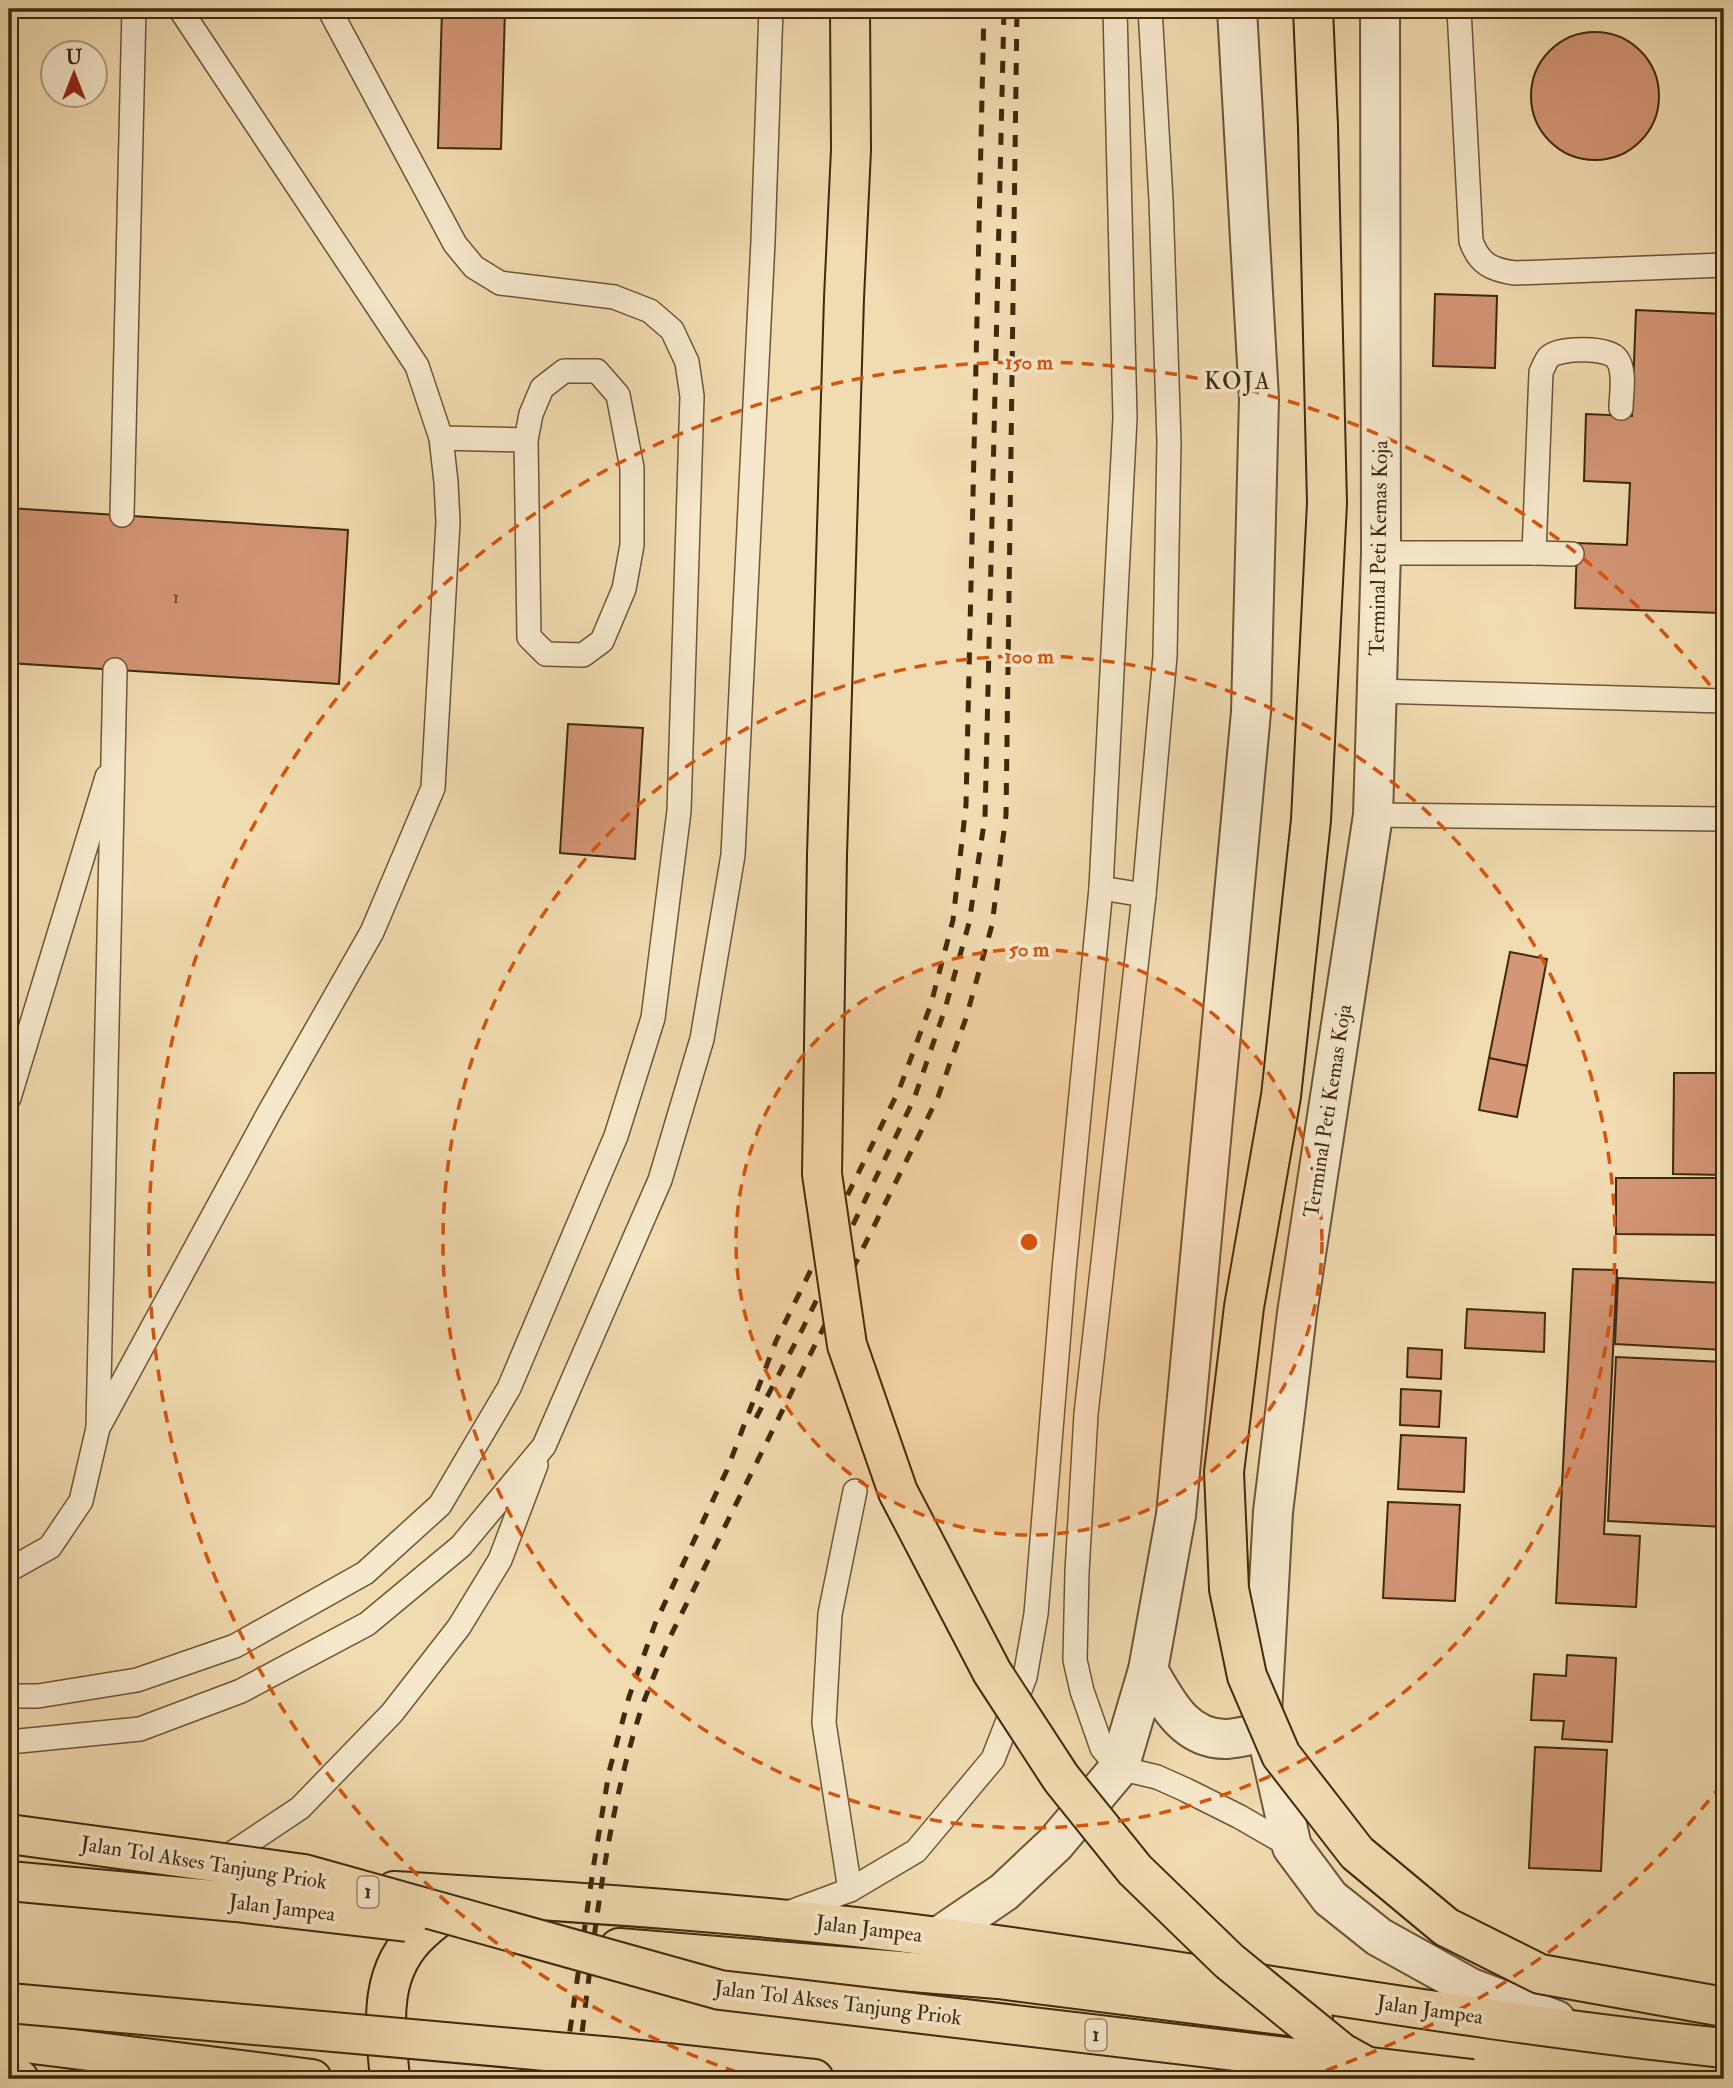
<svg xmlns="http://www.w3.org/2000/svg" width="1733" height="2088" font-family="'IM FELL Double Pica',serif">
<style>
.building{fill:#d49675;stroke:#3f290d;stroke-width:2}
.lines{fill:none;stroke-linecap:round;stroke-linejoin:round}
.lane-casing{stroke:#6c5636;stroke-width:26}
.street-casing{stroke:#6c5636;stroke-width:42}
.highway-casing{stroke:#3f290d;stroke-width:42}
.lane{stroke:#f6e8cc;stroke-width:23}
.street{stroke:#f6e8cc;stroke-width:38}
.highway{stroke:#f1dbb0;stroke-width:38}
.rail{stroke:#3f290d;stroke-width:5;stroke-dasharray:12 12;stroke-linecap:butt}
.highway-bridge-casing{stroke:#3f290d;stroke-width:42;stroke-linecap:butt}
.highway-bridge{stroke:#f1dbb0;stroke-width:38}
.ring{fill:none;stroke:#d7540c;stroke-width:3.5;stroke-dasharray:12 9}
.labels{text-anchor:middle;dominant-baseline:central;stroke-width:7;stroke-linejoin:round;paint-order:stroke}
.number-label{font-size:18px;fill:#644427}
.shield{fill:#f6e8cc;stroke:#766246;stroke-width:2}
.shield-label{font-size:19px;font-weight:bold;fill:#3f290d}
.street-label{font-size:21px;fill:#3f290d;stroke:#f6e8cc}
.quarter-label{font-size:24px;letter-spacing:2px;fill:#3f290d;stroke:#f6e8cc}
.centre{fill:#d7540c;stroke:#f6e8cc;stroke-width:3.5}
.ring-label{font-size:21px;text-anchor:middle;font-weight:bold;fill:#d7540c;stroke:#f6e8cc;stroke-width:7;stroke-linejoin:round;paint-order:stroke}
</style>
<rect width="100%" height="100%" fill="#f1dbb0"/>
<filter id="stains"><feTurbulence type="fractalNoise" baseFrequency=".00286" numOctaves="4"/><feColorMatrix values="0 0 0 0 .2 0 0 0 0 .09 0 0 0 0 .02 0 0 0 .5 -.17"/></filter>
<radialGradient id="worn" r=".72"><stop offset=".6" stop-color="#630" stop-opacity="0"/><stop offset="1" stop-color="#630" stop-opacity=".3"/></radialGradient>
<g class="building">
<polygon points="442,9 505,9 501,149 438,148"/>
<circle cx="1595" cy="96" r="64"/>
<polygon points="1435,294 1497,296 1495,368 1433,366"/>
<polygon points="1636,310 1724,314 1724,530 1721,613 1575,608 1577,543 1627,545 1630,483 1584,481 1586,414 1632,416"/>
<polygon points="9,508 348,530 339,684 9,663"/>
<polygon points="568,724 643,728 635,859 560,853"/>
<polygon points="1510,952 1547,959 1527,1066 1489,1058"/>
<polygon points="1489,1058 1527,1066 1517,1117 1479,1110"/>
<polygon points="1674,1073 1724,1073 1724,1175 1673,1174"/>
<polygon points="1616,1178 1724,1178 1724,1235 1616,1234"/>
<polygon points="1573,1269 1617,1270 1604,1534 1640,1536 1636,1607 1556,1603"/>
<polygon points="1618,1278 1724,1283 1724,1350 1615,1344"/>
<polygon points="1467,1309 1545,1313 1544,1352 1465,1348"/>
<polygon points="1408,1348 1442,1350 1441,1379 1407,1377"/>
<polygon points="1616,1357 1724,1362 1724,1527 1608,1521"/>
<polygon points="1401,1389 1441,1391 1439,1427 1400,1425"/>
<polygon points="1401,1435 1466,1438 1464,1492 1398,1489"/>
<polygon points="1388,1502 1460,1505 1455,1601 1383,1598"/>
<polygon points="1567,1655 1616,1658 1612,1742 1562,1739 1564,1721 1531,1720 1534,1674 1566,1676"/>
<polygon points="1724,1719 1724,1795 1720,1795"/>
<polygon points="1535,1747 1607,1750 1601,1871 1529,1868"/>
</g>
<g class="lines">
<defs>
<g id="lane">
<polyline points="1150,9 1161,200 1169,442 1165,656 1144,895 1086,1414 1077,1572 1075,1660 1082,1691 1102,1748 1119,1768 1157,1777 1186,1790 1240,1817 1292,1847"/>
<path d="M1459 9 1471 241C1479 264 1492 270 1515 273L1724 265"/>
<polygon points="564,371 597,371 618,395 632,468 632,545 624,589 602,641 583,655 546,654 529,637 526,440 531,414 542,388"/>
<polyline points="441,438 526,440"/>
<polyline points="122,515 134,9"/>
<path d="M1381 553H1534L1541 372C1543 368 1546 360 1549 357 1560 347 1609 347 1617 359 1626 371 1621 394 1621 408"/>
<polyline points="1534,553 1572,554"/>
<polyline points="1375,691 1724,701"/>
<polyline points="1373,815 1724,819"/>
<polyline points="1101,888 1144,895"/>
<polyline points="9,1098 107,777"/>
<polyline points="98,1428 270,1111 372,932 433,788 448,522 446,482 441,438 417,366 180,9"/>
<polyline points="9,1570 50,1547 81,1501 98,1428 115,670"/>
<polyline points="9,1696 38,1696 137,1680 235,1646 365,1573 440,1505 509,1388 616,1136 653,1018 679,811 692,396 687,362 672,330 650,311 614,297 500,283 474,267 455,244 329,9"/>
<polyline points="9,1742 140,1729 241,1691 367,1624 461,1546 544,1446 660,1180 702,1039 733,855 763,241 771,9"/>
<polyline points="216,1864 300,1808 392,1713 459,1627 500,1560 536,1465"/>
<polyline points="850,1890 824,1723 830,1614 855,1491"/>
<polyline points="785,1914 850,1890 916,1851 993,1759 1025,1677 1036,1614 1064,1270 1101,888 1125,418 1115,9"/>
</g>
<g id="street">
<polyline points="1380,9 1381,553 1373,815 1297,1313 1273,1512 1262,1713 1292,1847 1330,1898 1379,1937 1471,1988 1556,2020"/>
<path d="M1148 1670C1166 1701 1184 1740 1227 1739 1240 1738 1253 1734 1266 1732"/>
<polyline points="938,1937 1004,1892 1055,1844 1119,1768 1148,1670 1176,1515 1251,712 1259,399 1237,9"/>
</g>
<g id="highway">
<polyline points="1313,9 1318,127"/>
<polyline points="9,1859 233,1881"/>
<path d="M394 1891C576 1902 758 1913 938 1937 1200 1971 1461 2021 1724 2048"/>
<polyline points="619,1948 998,1979 1313,2019"/>
<polyline points="9,2041 312,2079"/>
<polyline points="613,2057 814,2079"/>
<polyline points="9,2078 19,2079"/>
<path d="M390 2079C385 2025 377 1971 422 1931 431 1923 442 1913 453 1910"/>
</g>
</defs>
<use href="#lane" class="lane-casing"/>
<use href="#street" class="street-casing"/>
<use href="#highway" class="highway-casing"/>
<use href="#lane" class="lane"/>
<use href="#street" class="street"/>
<use href="#highway" class="highway"/>
<g class="rail">
<polyline points="756,1418 801,1332 914,1099 945,1009 969,923 985,817 1004,9"/>
<polyline points="563,2079 594,1863 609,1772 629,1697 655,1624 727,1470 776,1341 899,1090 931,1004 953,920 966,805 984,9"/>
<path d="M576 2079C593 1955 603 1821 644 1701 652 1680 661 1658 670 1637L938 1097 966 1018 992 925 1006 815 1017 9"/>
</g>
<defs>
<g id="highway-bridge">
<polyline points="850,9 851,150 844,298 827,855 822,1174 847,1345 898,1492 992,1672 1061,1778 1135,1870 1229,1961 1342,2053 1389,2079"/>
<polyline points="1318,127 1327,503 1311,820 1281,1096 1244,1307 1224,1472 1229,1589 1247,1676 1281,1755 1357,1853 1446,1927 1540,1974 1724,2007"/>
<polyline points="9,1834 304,1874 720,1990 1472,2079"/>
<polyline points="9,1881 236,1902 407,1922"/>
<polyline points="9,2003 613,2057"/>
</g>
</defs>
<use href="#highway-bridge" class="highway-bridge-casing"/>
<use href="#highway-bridge" class="highway-bridge"/>
</g>
<circle cx="1029" cy="1242" r="293" fill="#d7540c" fill-opacity=".12"/>
<g class="ring">
<circle cx="1029" cy="1242" r="293"/>
<circle cx="1029" cy="1242" r="586"/>
<path d="M1722 1784A880 880 0 0 1 1301 2079M757 2079A880 880 0 1 1 1722 700"/>
</g>
<g class="labels">
<g class="number-label">
<text x="176" y="597">1</text>
</g>
<g class="shield">
<rect x="357.5" y="1876.5" width="21" height="31" rx="5"/>
<rect x="1085.5" y="2019.5" width="21" height="31" rx="5"/>
</g>
<g class="shield-label">
<text x="368" y="1892">1</text>
<text x="1096" y="2035">1</text>
</g>
<g class="street-label">
<text transform="translate(1379 548) rotate(-89)">Terminal Peti Kemas Koja</text>
<text transform="translate(1328 1111) rotate(-81)">Terminal Peti Kemas Koja</text>
<text transform="translate(204 1863) rotate(9)">Jalan Tol Akses Tanjung Priok</text>
<text transform="translate(282 1908) rotate(7)">Jalan Jampea</text>
<text transform="translate(869 1929) rotate(7)">Jalan Jampea</text>
<text transform="translate(838 2003) rotate(7)">Jalan Tol Akses Tanjung Priok</text>
<text transform="translate(1430 2010) rotate(8)">Jalan Jampea</text>
</g>
<g class="quarter-label">
<text x="1238" y="381">KOJA</text>
</g>
</g>
<circle cx="1029" cy="1242" r="10" class="centre"/>
<g class="ring-label">
<text x="1029" y="369">150 m</text>
<text x="1029" y="663">100 m</text>
<text x="1029" y="956">50 m</text>
</g>
<rect width="1733" height="2088" fill="none" stroke="#f1dbb0" stroke-width="35"/>
<rect x="10" y="10" width="1712" height="2067" fill="none" stroke="#3f290d" stroke-width="3.5"/>
<rect x="18" y="18" width="1698" height="2053" fill="none" stroke="#3f290d" stroke-width="2"/>
<g transform="translate(74 74)"><circle r="33" fill="#f6e8cc" stroke="#ad9c80" stroke-width="2"/>
<path d="M0-5L12 26L0 18L-12 26Z" fill="#8f2418"/>
<text y="-10" font-size="19" font-weight="bold" text-anchor="middle" fill="#3f290d">U</text>
</g>
<rect width="100%" height="100%" filter="url(#stains)"/>
<rect width="100%" height="100%" fill="url(#worn)"/>
</svg>
